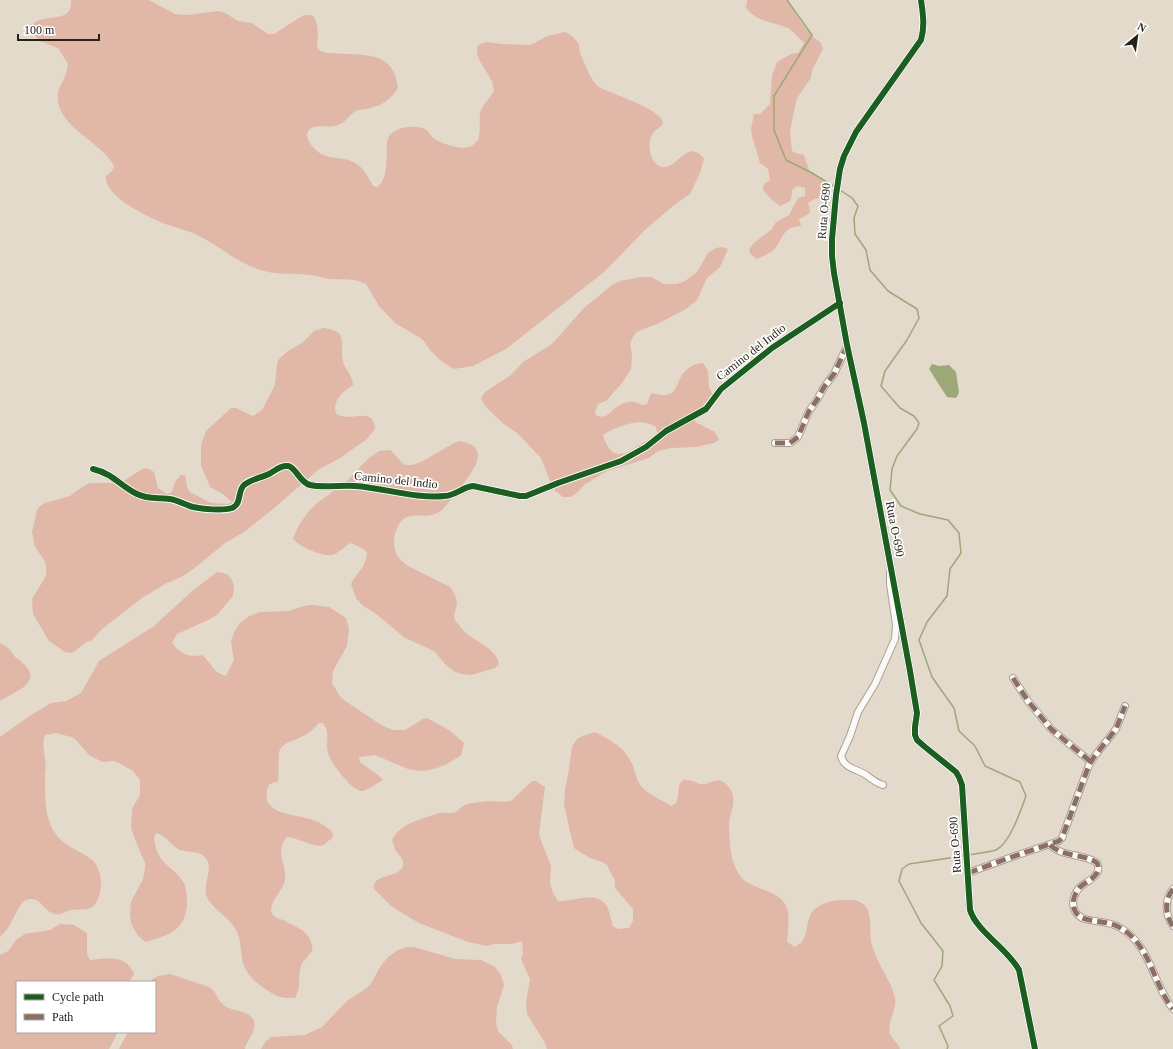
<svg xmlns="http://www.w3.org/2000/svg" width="1173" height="1049" font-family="Georgia,serif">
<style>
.forest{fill:#e1b7a7;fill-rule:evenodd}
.water{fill:#9da879}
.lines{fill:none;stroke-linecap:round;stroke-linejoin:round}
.stream{stroke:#9da879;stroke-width:1.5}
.minor-casing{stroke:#a8a197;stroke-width:8}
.tertiary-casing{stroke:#a8a197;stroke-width:8}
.minor{stroke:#fbf9f7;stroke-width:6}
.tertiary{stroke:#fbf9f7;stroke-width:7}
.quiet{stroke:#8d6e63;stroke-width:5;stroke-dasharray:10 5;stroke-linecap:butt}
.cycleway-casing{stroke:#fff;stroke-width:8}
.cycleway{stroke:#1b5e20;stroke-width:6}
.labels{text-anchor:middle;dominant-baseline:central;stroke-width:3.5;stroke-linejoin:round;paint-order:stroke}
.street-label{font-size:12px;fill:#272117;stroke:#fff}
</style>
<rect width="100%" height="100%" fill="#e3dacc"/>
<g class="forest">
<path d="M71 0H149L175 14 188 15 218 11 225 13 238 21 252 23 268 34H274L299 18 305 15H311L314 17 317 24 318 33 317 47C320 53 327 53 333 53 362 56 394 49 398 88 390 101 381 106 366 109 362 109 358 110 354 112 349 116 345 123 338 125 329 129 316 123 309 130 303 136 312 147 317 151 323 156 329 157 337 158 358 160 364 168 373 186L378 187C393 172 382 143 390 135 397 127 412 125 422 128 427 129 430 134 433 138 440 143 460 150 469 147 473 146 475 143 478 140 481 131 479 122 480 113 482 105 490 98 494 91 493 86 493 82 490 78 485 67 474 58 478 45L486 42 502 44 530 45 548 36 564 32C569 33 575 38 578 43 580 46 579 51 581 55 584 63 592 82 599 87 611 94 665 110 663 124 660 128 654 130 652 135 646 144 651 168 665 167 679 166 688 138 704 159L700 173 690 194 674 205 646 229 604 272 506 349 473 366 454 369 440 360 431 351 422 339 395 323 379 306 366 284C352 277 344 280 330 279 323 278 316 275 309 275 294 273 278 275 264 271 240 265 221 247 199 236 186 229 170 227 156 220 142 214 103 194 106 176L112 171 114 166C102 141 54 127 58 93 59 87 63 82 65 76 67 72 67 68 68 64L58 48 40 41 34 34 31 27C37 14 62 21 68 12 71 9 71 4 71 0Z"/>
<path d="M747 0H787C796 14 807 34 821 43L823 49 812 70 811 78 797 98 790 130 792 151 796 153 804 155 809 170 826 182 831 194 826 200C818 197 815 198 808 203L810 210 809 214 799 219 801 226C779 227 783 244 771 252 766 255 761 257 756 259L750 253 749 249 754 243 772 229 776 222 789 215 798 198 805 196V188L797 186 792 190C792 201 791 201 780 206L771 199 763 190 764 184 770 180 768 169 760 163 752 136 751 129 754 114H760L770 104 772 76 777 62 791 54 798 53 804 43C798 38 795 32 788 28 771 21 759 23 746 8Z"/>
<path d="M722 247 728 249 720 267 707 278 697 300 686 309 659 323 637 332 634 335 630 343 632 355 631 369 622 383 606 401 598 404 595 412 596 415C609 421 610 409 620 405 624 402 630 401 635 402 641 404 642 406 647 404L651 393C658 394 663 397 670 394 680 390 676 373 694 365 697 364 699 363 703 363L708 371 709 387 714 398 695 415V421L697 423 715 432 719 440 714 443 696 447 671 448 658 451 649 458 607 471 584 485 578 492 571 497H563L553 489 541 458 517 433 505 425 489 410 484 404 481 398 485 392 511 375 523 362 552 344 584 308 612 285 620 281 640 277H651L664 284H677L685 281 697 272 708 253 716 248ZM641 422 650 424 656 427 657 434C653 440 647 440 641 444 623 456 612 461 603 436L604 434C617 427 627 423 641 422Z"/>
<path d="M323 328C350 330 339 344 343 362 346 371 352 374 353 385 343 392 332 400 336 413 336 414 341 416 342 416 354 420 373 407 375 429L367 439 340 458 318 470 273 509 244 532 225 543 196 567 183 576 165 584 142 598 102 629 91 641 86 642 75 651 71 653 65 652 49 641 33 614 32 599 46 576V565L44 560 35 547 32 532 37 510 40 506 45 503 70 496 75 492 89 483H120L144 468 149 469 154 472 158 488 167 494 172 492C174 485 175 480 181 475H185L187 487 190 492 211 503 228 504 232 502 223 494 210 487 201 465V445L206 431 231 408H236L253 416 262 410 275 385 277 364 279 359 288 351 302 343 314 331Z"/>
<path d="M460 441C465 442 473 444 476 449 484 460 464 483 457 491 452 497 448 504 442 510 429 520 419 513 407 517 394 523 391 545 397 555 400 560 404 563 408 566L450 587C454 592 457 598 457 604 456 610 452 615 456 622 459 625 463 630 466 633 476 642 497 649 499 664L495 668 471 675 461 674 455 672 447 666 434 651 405 638 375 613 362 605 356 598 351 584C358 570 365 570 367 553L362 548 351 543C345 546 339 553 332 555 324 557 296 546 293 538L299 525 309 511 317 503 346 482 368 459 379 451 390 450C395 453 401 464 406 465 420 468 445 445 460 441Z"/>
<path d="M217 572 223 573 228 575 232 580 234 585 233 596 217 615 206 621 177 634 172 643C180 653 188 658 202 655 212 663 213 673 226 676L234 660 231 642 234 632 240 623 249 616 260 612 288 611 304 606 312 605 329 607 346 618 349 629 347 646 333 671 332 683 341 698 381 725 393 730H405L423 719 427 718 449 730 464 743 461 755C444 767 429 774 408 769L375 755 359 757 360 762 378 775 383 780C377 783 370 789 363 791 353 793 330 762 328 753 325 741 331 734 323 723H319C314 729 308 734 301 737 293 742 281 742 279 753 278 762 279 773 278 782 272 782 268 784 267 790 261 816 299 814 313 820 320 822 326 827 332 831L333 837C330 839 328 842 325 844 317 850 297 837 287 837 274 853 287 863 285 880 284 890 264 906 274 916 276 918 280 919 283 920 293 926 307 929 311 942 312 944 313 948 312 951 309 956 303 960 301 966 297 978 302 986 295 998 291 998 284 998 280 997 267 992 249 979 244 966 240 954 242 941 236 930 229 917 215 911 208 899 199 885 221 861 198 853 192 851 186 852 180 850 171 846 166 835 156 833 154 837 154 840 155 844 159 864 172 866 182 880 187 887 187 896 187 904 185 931 169 935 146 942L138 936 131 923 130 913 131 902 143 879 145 868V863L134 837 131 827 132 809 140 795V780L133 771 119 763 114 761 103 762 90 756 75 739 71 737 56 733 45 735C40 747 48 760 45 773 45 803 43 832 72 848 81 853 92 857 97 866 101 874 102 884 100 892 95 913 88 908 71 910 65 911 60 916 54 914 42 910 41 895 26 900 19 903 13 921 8 928 6 931 3 934 0 937V737L28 717 51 703 66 701 81 693 99 661 154 626 191 592Z"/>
<path d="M0 643C3 645 8 647 10 650 13 653 14 657 18 659 48 682 17 690 0 701Z"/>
<path d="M595 732C611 740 626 748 633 766 636 774 637 784 645 790 651 796 661 799 669 805L671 806 676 803C680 795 676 786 683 780 690 779 694 782 700 784 711 786 717 773 728 786 739 799 730 811 729 824 729 834 730 855 734 864 736 869 740 877 745 881 759 891 784 891 788 912 789 920 788 933 787 942L795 947C809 940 805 927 810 916 812 909 820 905 826 903 833 900 840 900 847 900 880 899 866 930 873 948 878 966 891 980 895 998 897 1010 887 1022 890 1034 892 1039 898 1043 900 1049H547L545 1043 527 1014 526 1002 530 979 521 959 523 954 522 941 512 944H494L487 946 468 942 419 923 402 913 391 906 374 889C372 871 405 880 403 862 402 856 397 854 395 849 394 846 393 842 392 840 401 822 423 819 439 813 444 812 450 814 455 812 458 811 461 807 465 805 469 803 475 803 480 802 491 800 501 803 511 801L532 781H536L545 787 539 833 540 838 551 866 550 883 553 893 558 901C573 902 595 890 606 905 610 911 611 920 613 926L618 929 629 928 633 921V909L615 888V881L607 865 602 862 590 858 574 848 564 805 565 789 568 775 572 747 577 739 580 737Z"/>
<path d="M60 924 74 925 87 933V954L90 960C109 958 124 954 134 973L132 978 128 982H17V1032H118L109 1049H0V955L8 951 17 939 25 934 50 930Z"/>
<polygon points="408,947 414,947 455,959 481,960 495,967 501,975 504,985 497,1007 496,1023 498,1031 512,1045 513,1049 261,1049 266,1041 271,1037 305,1035 322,1027 348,1000 361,992 370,985 380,967 388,957 398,950"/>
<path d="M170 974 209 987C218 993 217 1001 225 1006 231 1010 238 1010 245 1013 263 1020 251 1036 245 1047V1049H119L128 1032H155V982H148L158 976Z"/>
</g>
<polygon class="water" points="932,364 939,366 949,365 956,372 959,393 956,398 947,397 929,369"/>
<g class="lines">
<g class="stream">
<polyline points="787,0 812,35 774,96 774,130 786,160 812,173 835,187"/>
<path d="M840 190 852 198 858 206 854 218 855 234 866 250 870 270 888 291 917 309 919 318 907 340 885 371 881 386 900 408 914 416 919 423 917 429 897 456 892 469 890 490 901 506 920 514 948 520 959 533 961 553 950 569 947 596 927 622 919 640 932 677 954 708 959 731 975 746 985 766 1020 782 1026 796C1021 810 1010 843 996 850 991 852 976 853 969 855"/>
<polyline points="947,1049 948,1046 939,1026 953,1016 950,1006 934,980 942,966 943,951 921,923 899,881 902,869 909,864 963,856"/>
</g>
<defs>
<g id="minor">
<polyline points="775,443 790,443 798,437 809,411 817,400 824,387 834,374 847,346"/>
<path d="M93 469C114 474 120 486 137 494 149 500 158 497 170 499 178 500 185 505 193 507 202 509 223 511 232 508 242 504 237 492 244 485 251 479 261 478 269 474 275 471 280 465 288 466 296 467 299 482 310 485 321 488 343 485 355 486 385 488 415 499 445 496 456 495 463 487 473 486L520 496H526L558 483 621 461 646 447 666 431 706 409 721 389 772 348 840 303"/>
<polyline points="1013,678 1028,701 1051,729 1091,762"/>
<path d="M883 785C876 783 872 779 866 775 858 769 844 769 841 756L850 736 858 712 875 684 895 639 896 625 890 584V573"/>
<path d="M1050 845C1064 858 1083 853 1097 863 1103 875 1087 881 1080 887 1071 897 1070 911 1082 918 1093 922 1106 921 1117 926 1151 943 1152 983 1173 1009"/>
<polyline points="968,873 1009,858 1059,841 1062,838 1089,765 1094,757 1116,729 1125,706"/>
<path d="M1173 889C1164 900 1165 915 1173 926"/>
</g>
<path id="tertiary" d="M921 0C923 14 925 26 921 40L856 132 844 156 840 169 836 195 832 239V256L834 273 847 345 864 423 910 671 917 713 915 727V735L917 740 925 747 956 772 959 777 962 785 970 910C977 932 1007 948 1019 970L1035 1049"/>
</defs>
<use href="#minor" class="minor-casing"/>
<use href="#tertiary" class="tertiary-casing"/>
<use href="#minor" class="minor"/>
<use href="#tertiary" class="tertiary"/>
<g class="quiet">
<polyline points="775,443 790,443 798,437 809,411 817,400 824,387 834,374 846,348"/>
<polyline points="1013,678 1028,701 1051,729 1091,762"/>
<path d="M1050 845C1064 858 1083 853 1097 863 1103 875 1087 881 1080 887 1071 897 1070 911 1082 918 1093 922 1106 921 1117 926 1151 943 1152 983 1173 1009"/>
<polyline points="968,873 1009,858 1059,841 1062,838 1089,765 1094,757 1116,729 1125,706"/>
<path d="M1173 889C1164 900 1165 915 1173 926"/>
</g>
<defs>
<g id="cycleway">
<path d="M921 0C923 14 925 26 921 40L856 132 844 156 840 169 836 195 832 239V256L834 273 847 345 864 423 910 671 917 713 915 727V735L917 740 925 747 956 772 959 777 962 785 970 910C977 932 1007 948 1019 970L1035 1049"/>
<path d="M93 469C114 474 120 486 137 494 149 500 158 497 170 499 178 500 185 505 193 507 202 509 223 511 232 508 242 504 237 492 244 485 251 479 261 478 269 474 275 471 280 465 288 466 296 467 299 482 310 485 321 488 343 485 355 486 385 488 415 499 445 496 456 495 463 487 473 486L520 496H526L558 483 621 461 646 447 666 431 706 409 721 389 772 348 840 303"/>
</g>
</defs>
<use href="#cycleway" class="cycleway-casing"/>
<use href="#cycleway" class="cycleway"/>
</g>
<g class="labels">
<g class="street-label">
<text transform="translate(824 211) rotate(-85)">Ruta O-690</text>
<text transform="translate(751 352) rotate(-38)">Camino del Indio</text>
<text transform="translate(396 480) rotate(6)">Camino del Indio</text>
<text transform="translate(895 529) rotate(79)">Ruta O-690</text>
<text transform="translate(955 845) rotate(-94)">Ruta O-690</text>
</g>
</g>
<rect x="16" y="981" width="140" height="52" fill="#ffffff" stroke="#a9a6a2"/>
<rect x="24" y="994" width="20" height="6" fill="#1b5e20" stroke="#a9a6a2"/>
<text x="52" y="1001" font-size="12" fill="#272117">Cycle path</text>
<rect x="24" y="1014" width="20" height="6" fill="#8d6e63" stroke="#a9a6a2"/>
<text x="52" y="1021" font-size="12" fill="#272117">Path</text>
<g transform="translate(1137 36) rotate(29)" stroke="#ffffff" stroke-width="3" paint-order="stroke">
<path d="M0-3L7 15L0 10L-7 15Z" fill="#272117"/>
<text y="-6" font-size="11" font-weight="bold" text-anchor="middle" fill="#272117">N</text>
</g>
<path d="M18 34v6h81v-6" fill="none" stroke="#272117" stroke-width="2"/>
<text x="24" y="34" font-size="12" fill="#272117" stroke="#ffffff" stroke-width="3" paint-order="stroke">100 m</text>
</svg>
